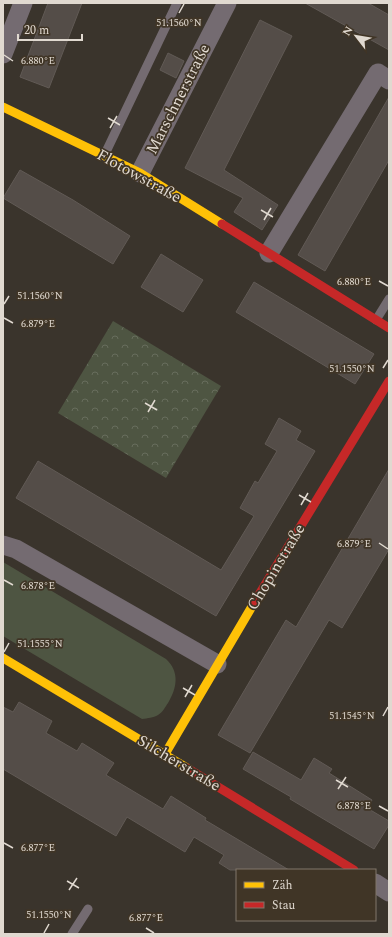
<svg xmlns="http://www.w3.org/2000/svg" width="392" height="937" font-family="Spectral,serif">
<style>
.grass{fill:#4e5542}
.forest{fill:url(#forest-crowns)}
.building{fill:#544d48;stroke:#615a55}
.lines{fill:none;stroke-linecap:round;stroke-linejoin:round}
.lane{stroke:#746b71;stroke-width:9}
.street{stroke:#746b71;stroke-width:19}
.slow{stroke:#ffc107;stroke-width:9}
.jam{stroke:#c62828;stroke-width:9}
.ticks{fill:none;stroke:#e0d9d0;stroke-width:1.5}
.labels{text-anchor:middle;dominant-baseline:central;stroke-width:3.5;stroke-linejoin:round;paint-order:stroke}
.street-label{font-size:16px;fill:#e0d9d0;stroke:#403526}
.ticks-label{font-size:10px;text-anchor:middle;fill:#e0d9d0;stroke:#403526;stroke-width:3.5;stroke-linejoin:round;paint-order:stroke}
</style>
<defs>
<pattern id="forest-crowns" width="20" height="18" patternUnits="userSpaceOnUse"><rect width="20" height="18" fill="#4e5542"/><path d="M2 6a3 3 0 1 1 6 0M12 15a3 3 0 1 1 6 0" fill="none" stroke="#676d5c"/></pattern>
</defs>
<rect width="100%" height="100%" fill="#3a342c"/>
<path class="grass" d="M3 562 166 659C180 672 177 688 168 703 165 707 163 712 158 715 153 718 148 718 142 719L3 636Z"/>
<polygon class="forest" points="113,321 221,386 166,478 58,413"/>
<g class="building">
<polygon points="48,3 82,3 49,88 20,77"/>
<polygon points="305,3 368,3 389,15 389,50"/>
<polygon points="260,20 292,36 224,170 278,205 262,230 234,212 243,198 185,168"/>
<polygon points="168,53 184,61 176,78 160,70"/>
<polygon points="389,97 389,160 325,271 298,255"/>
<polygon points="20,170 73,200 130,236 113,264 3,198"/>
<polygon points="161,254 203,280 183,312 141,287"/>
<polygon points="254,282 374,354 355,384 236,312"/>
<polygon points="279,418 301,431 296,440 315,451 216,616 16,498 38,461 221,570 254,516 240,508 255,481 258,483 277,451 265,444"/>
<polygon points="389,469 389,549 342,628 329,620 250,753 218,735 286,620 296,627"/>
<polygon points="19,702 52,721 46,733 77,751 82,743 114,763 106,775 163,809 171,796 206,818 205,820 289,870 230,870 219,863 224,855 194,837 185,852 127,817 116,836 3,769 3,707 13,712"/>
<polygon points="253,752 301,780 314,758 332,769 329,773 372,800 367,808 389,821 389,825 374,849 290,799 291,797 243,769"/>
</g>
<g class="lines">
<g class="lane">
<polyline points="104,156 177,3"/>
<polyline points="376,320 389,299"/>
<polyline points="72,934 88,909"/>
</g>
<g class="street">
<polyline points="3,54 23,3"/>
<polyline points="140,173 227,3"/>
<polyline points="269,253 378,73 389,80"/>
<polyline points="3,545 16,549 217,664"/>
<polyline points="375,883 389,892"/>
</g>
<g class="slow">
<polyline points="3,107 140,173 222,224"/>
<polyline points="3,658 187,768"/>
<polyline points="165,754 254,603"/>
</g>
<g class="jam">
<polyline points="222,224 389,328"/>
<polyline points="254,603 389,381"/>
<polyline points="187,768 354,870"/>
</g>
</g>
<path class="ticks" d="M179 13 184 4M4 55 13 61M108 118 120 125M110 128 117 116M261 210 273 217M264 220 271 208M379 281 388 286M4 304 9 296M4 318 13 323M383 368 388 360M145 403 157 410M148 412 155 400M299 495 311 502M301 505 308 493M379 543 388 549M4 580 13 585M4 652 9 643M183 688 195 695M185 697 192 685M383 716 388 707M336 780 348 787M338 789 346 777M379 806 388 811M4 843 13 848M67 881 79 888M69 890 77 878M146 928 154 933M44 933 49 924"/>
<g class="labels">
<g class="street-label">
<text transform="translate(178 99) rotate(-63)">Marschnerstraße</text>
<text transform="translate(139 176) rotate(29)">Flotowstraße</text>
<text transform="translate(276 567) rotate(-59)">Chopinstraße</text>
<text transform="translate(179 763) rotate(31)">Silcherstraße</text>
</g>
</g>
<g class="ticks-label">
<text x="179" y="26">51.1560°N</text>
<text x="38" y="64">6.880°E</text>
<text x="354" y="285">6.880°E</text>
<text x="40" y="299">51.1560°N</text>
<text x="38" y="327">6.879°E</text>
<text x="352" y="372">51.1550°N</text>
<text x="354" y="547">6.879°E</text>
<text x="38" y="589">6.878°E</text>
<text x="40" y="647">51.1555°N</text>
<text x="352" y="719">51.1545°N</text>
<text x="354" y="809">6.878°E</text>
<text x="38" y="851">6.877°E</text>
<text x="49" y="918">51.1550°N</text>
<text x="146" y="921">6.877°E</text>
</g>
<rect width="392" height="937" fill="none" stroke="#e0d9d0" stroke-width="8"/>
<rect x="236" y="869" width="140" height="52" fill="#403526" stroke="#80776a"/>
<rect x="244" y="882" width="20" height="6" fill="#ffc107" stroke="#80776a"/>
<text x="272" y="889" font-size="12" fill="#e0d9d0">Zäh</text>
<rect x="244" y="902" width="20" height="6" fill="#c62828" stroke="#80776a"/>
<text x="272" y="909" font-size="12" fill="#e0d9d0">Stau</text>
<g transform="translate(356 36) rotate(301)" stroke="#403526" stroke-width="3" paint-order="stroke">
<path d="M0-3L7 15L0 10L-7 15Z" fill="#e0d9d0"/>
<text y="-6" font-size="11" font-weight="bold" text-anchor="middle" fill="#e0d9d0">N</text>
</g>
<path d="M18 34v6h64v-6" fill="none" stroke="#e0d9d0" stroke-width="2"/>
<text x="24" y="34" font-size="12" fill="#e0d9d0" stroke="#403526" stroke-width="3" paint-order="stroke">20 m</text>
</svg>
